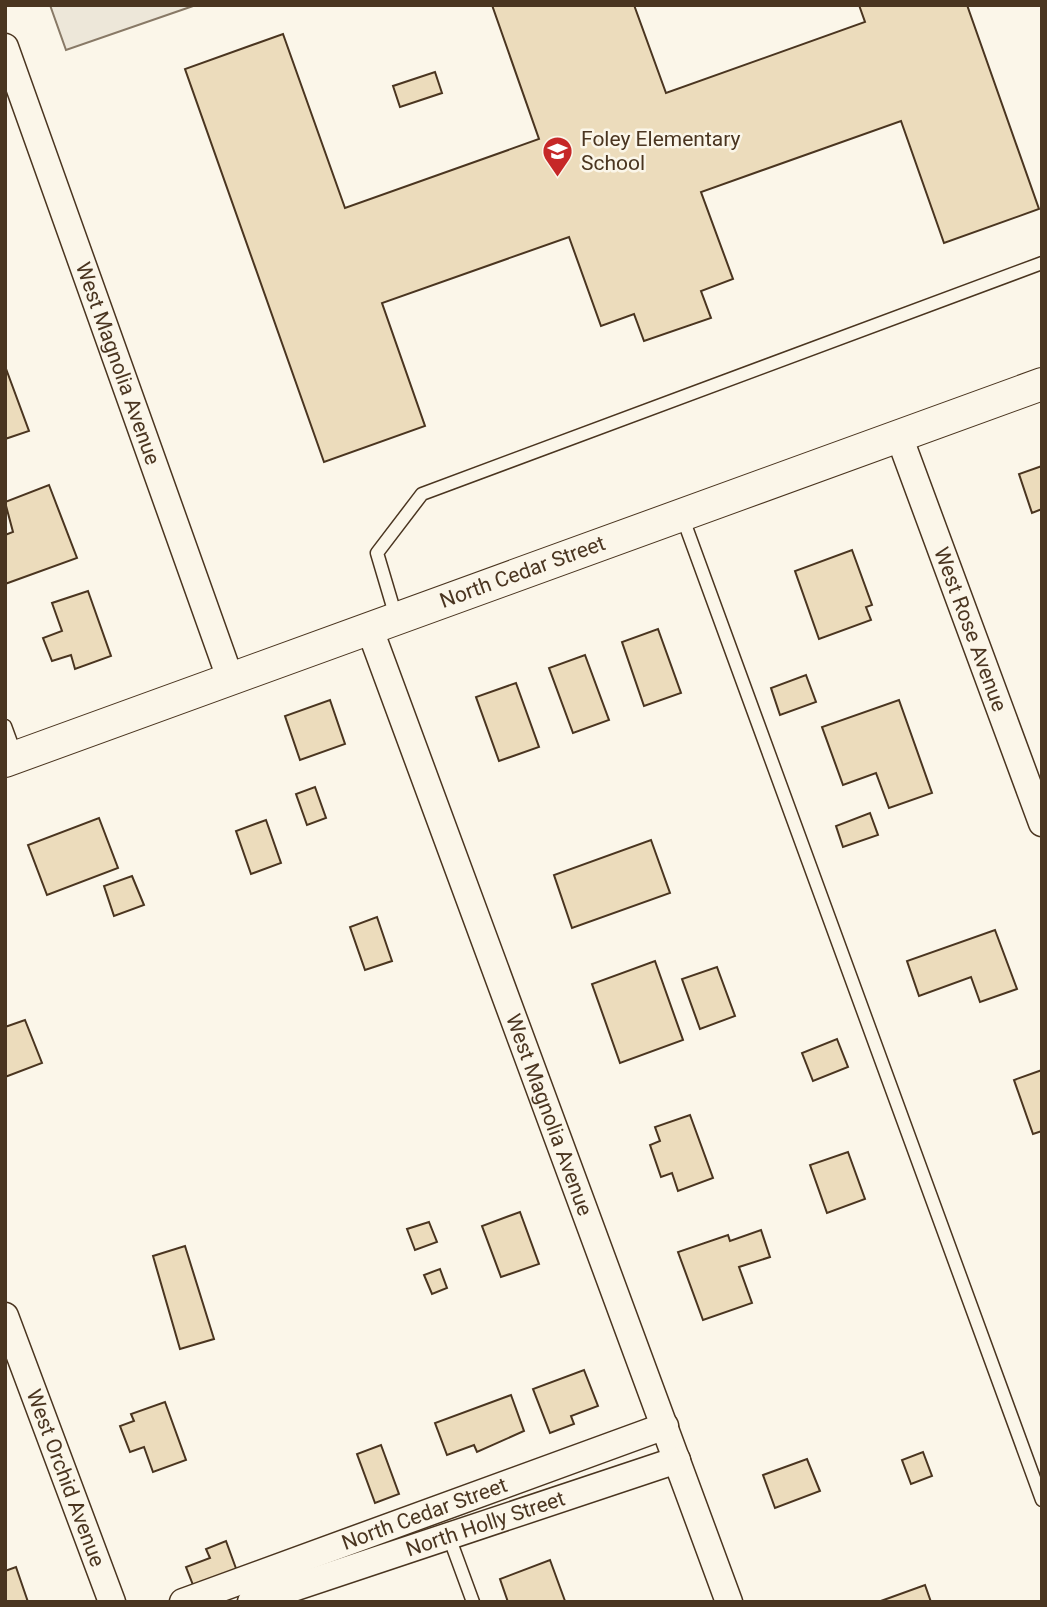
<svg xmlns="http://www.w3.org/2000/svg" width="1047" height="1607" font-family="Roboto,sans-serif">
<style>
.parking{fill:#ede7d9;stroke:#887966;stroke-width:2}
.building{fill:#ecdcbc;stroke:#4a3520;stroke-width:2}
.lines{fill:none;stroke-linecap:round;stroke-linejoin:round}
.service-casing{stroke:#4a3520;stroke-width:15}
.minor-casing{stroke:#4a3520;stroke-width:29}
.tertiary-casing{stroke:#4a3520;stroke-width:34}
.service{stroke:#fbf6e9;stroke-width:12}
.minor{stroke:#fbf6e9;stroke-width:26}
.tertiary{stroke:#fbf6e9;stroke-width:32}
.labels{text-anchor:middle;dominant-baseline:central;stroke-width:5;stroke-linejoin:round;paint-order:stroke}
.poi-label{font-size:21px;fill:#4a3520;stroke:#fbf6e9;text-anchor:start}
.street-label{font-size:21px;fill:#4a3520;stroke:#fbf6e9}
</style>
<rect width="100%" height="100%" fill="#fbf6e9"/>
<polygon class="parking" points="50,5 196,5 66,50"/>
<g class="building">
<polygon points="492,5 634,5 666,93 865,22 859,5 967,5 1039,209 944,243 901,121 701,192 733,279 701,291 711,318 644,341 634,314 601,326 569,237 382,303 425,426 324,462 185,69 283,34 345,208 539,139"/>
<polygon points="435,72 442,93 400,107 393,86"/>
<polygon points="5,366 29,431 5,439"/>
<polygon points="1042,466 1042,509 1032,513 1019,474"/>
<polygon points="49,485 77,558 5,584 5,535 13,532 5,502"/>
<polygon points="852,550 872,605 866,607 871,620 819,639 795,571"/>
<polygon points="88,591 111,656 75,669 71,655 52,661 43,638 62,631 52,603"/>
<polygon points="658,629 681,693 644,706 622,642"/>
<polygon points="585,655 609,720 573,733 549,668"/>
<polygon points="806,675 816,702 780,715 771,688"/>
<polygon points="516,683 539,747 499,761 476,697"/>
<polygon points="330,700 345,744 300,760 285,716"/>
<polygon points="899,700 932,793 889,808 876,773 843,785 822,727"/>
<polygon points="315,787 326,818 307,825 296,794"/>
<polygon points="870,813 878,835 843,847 836,826"/>
<polygon points="99,818 118,868 47,895 28,845"/>
<polygon points="266,820 281,863 251,874 236,831"/>
<polygon points="651,840 670,893 572,928 554,875"/>
<polygon points="132,876 144,905 114,916 104,886"/>
<polygon points="377,917 392,961 365,970 350,927"/>
<polygon points="995,930 1017,989 980,1002 971,977 919,996 907,961"/>
<polygon points="655,961 683,1040 620,1063 592,984"/>
<polygon points="717,967 735,1016 700,1029 682,979"/>
<polygon points="25,1020 42,1063 5,1077 5,1027"/>
<polygon points="837,1039 848,1067 813,1081 802,1053"/>
<polygon points="1042,1070 1042,1131 1033,1134 1014,1080"/>
<polygon points="690,1115 713,1178 678,1191 672,1173 661,1177 650,1145 660,1141 655,1127"/>
<polygon points="848,1152 865,1199 827,1213 810,1165"/>
<polygon points="520,1212 539,1264 501,1277 482,1226"/>
<polygon points="429,1222 437,1242 415,1250 407,1229"/>
<polygon points="761,1230 770,1257 739,1267 752,1303 703,1320 678,1252 728,1235 730,1241"/>
<polygon points="185,1246 214,1339 180,1349 153,1256"/>
<polygon points="440,1269 447,1288 432,1294 424,1275"/>
<polygon points="584,1370 598,1406 571,1416 574,1424 550,1433 533,1389"/>
<polygon points="511,1395 524,1431 477,1452 474,1445 447,1455 435,1423"/>
<polygon points="165,1402 186,1460 153,1472 144,1447 130,1452 120,1426 134,1421 131,1414"/>
<polygon points="381,1445 399,1494 375,1503 357,1454"/>
<polygon points="923,1452 932,1476 911,1484 902,1460"/>
<polygon points="807,1459 820,1491 775,1508 763,1475"/>
<polygon points="226,1541 238,1574 195,1590 186,1567 210,1558 206,1549"/>
<polygon points="550,1560 565,1601 508,1602 500,1579"/>
<polygon points="16,1567 28,1602 5,1602 5,1571"/>
<polygon points="925,1585 931,1602 878,1602"/>
</g>
<g class="lines">
<defs>
<g id="service">
<polyline points="682,516 1042,1500"/>
<polyline points="396,617 377,553 422,494 1042,263"/>
<polyline points="5,726 16,756"/>
<polyline points="448,1534 473,1602"/>
</g>
<g id="minor">
<path id="s1" d="M5 47 230 678"/>
<path id="s2" d="M899 436 1042 823"/>
<path id="s3" d="M369 627 729 1602"/>
<path id="s4" d="M5 1316 112 1602"/>
<path id="s5" d="M183 1602 665 1426"/>
<path id="s6" d="M251 1602 677 1460"/>
</g>
<g id="tertiary">
<path id="s7" d="M5 761C350 634 696 509 1042 384"/>
</g>
</defs>
<use href="#service" class="service-casing"/>
<use href="#minor" class="minor-casing"/>
<use href="#tertiary" class="tertiary-casing"/>
<use href="#service" class="service"/>
<use href="#minor" class="minor"/>
<use href="#tertiary" class="tertiary"/>
</g>
<defs>
<symbol id="school-pin" viewBox="-11 -11 22 30"><path d="M0 17L-7.5 6A9.5 9.5 0 1 1 7.5 6Z" fill="#c62828" stroke="#fbf6e9"/><path d="M0-5L7-2L0 1L-7-2ZM-4 1L0 2.5L4 1V4Q0 6-4 4Z" fill="#fff"/></symbol>
</defs>
<g fill-rule="evenodd">
<use href="#school-pin" x="540" y="134" width="35" height="47"/>
</g>
<g class="labels">
<g class="poi-label">
<text x="581" y="139">Foley Elementary<tspan x="581" dy="24">School</tspan></text>
</g>
<g class="street-label">
<text stroke="none"><textPath href="#s1" startOffset="336">West Magnolia Avenue</textPath></text>
<text stroke="none"><textPath href="#s7" startOffset="551">North Cedar Street</textPath></text>
<text stroke="none"><textPath href="#s2" startOffset="206">West Rose Avenue</textPath></text>
<text stroke="none"><textPath href="#s3" startOffset="520">West Magnolia Avenue</textPath></text>
<text stroke="none"><textPath href="#s4" startOffset="173">West Orchid Avenue</textPath></text>
<text stroke="none"><textPath href="#s5" startOffset="257">North Cedar Street</textPath></text>
<text stroke="none"><textPath href="#s6" startOffset="247">North Holly Street</textPath></text>
</g>
</g>
<rect width="1047" height="1607" fill="none" stroke="#4a3520" stroke-width="14"/>
</svg>
